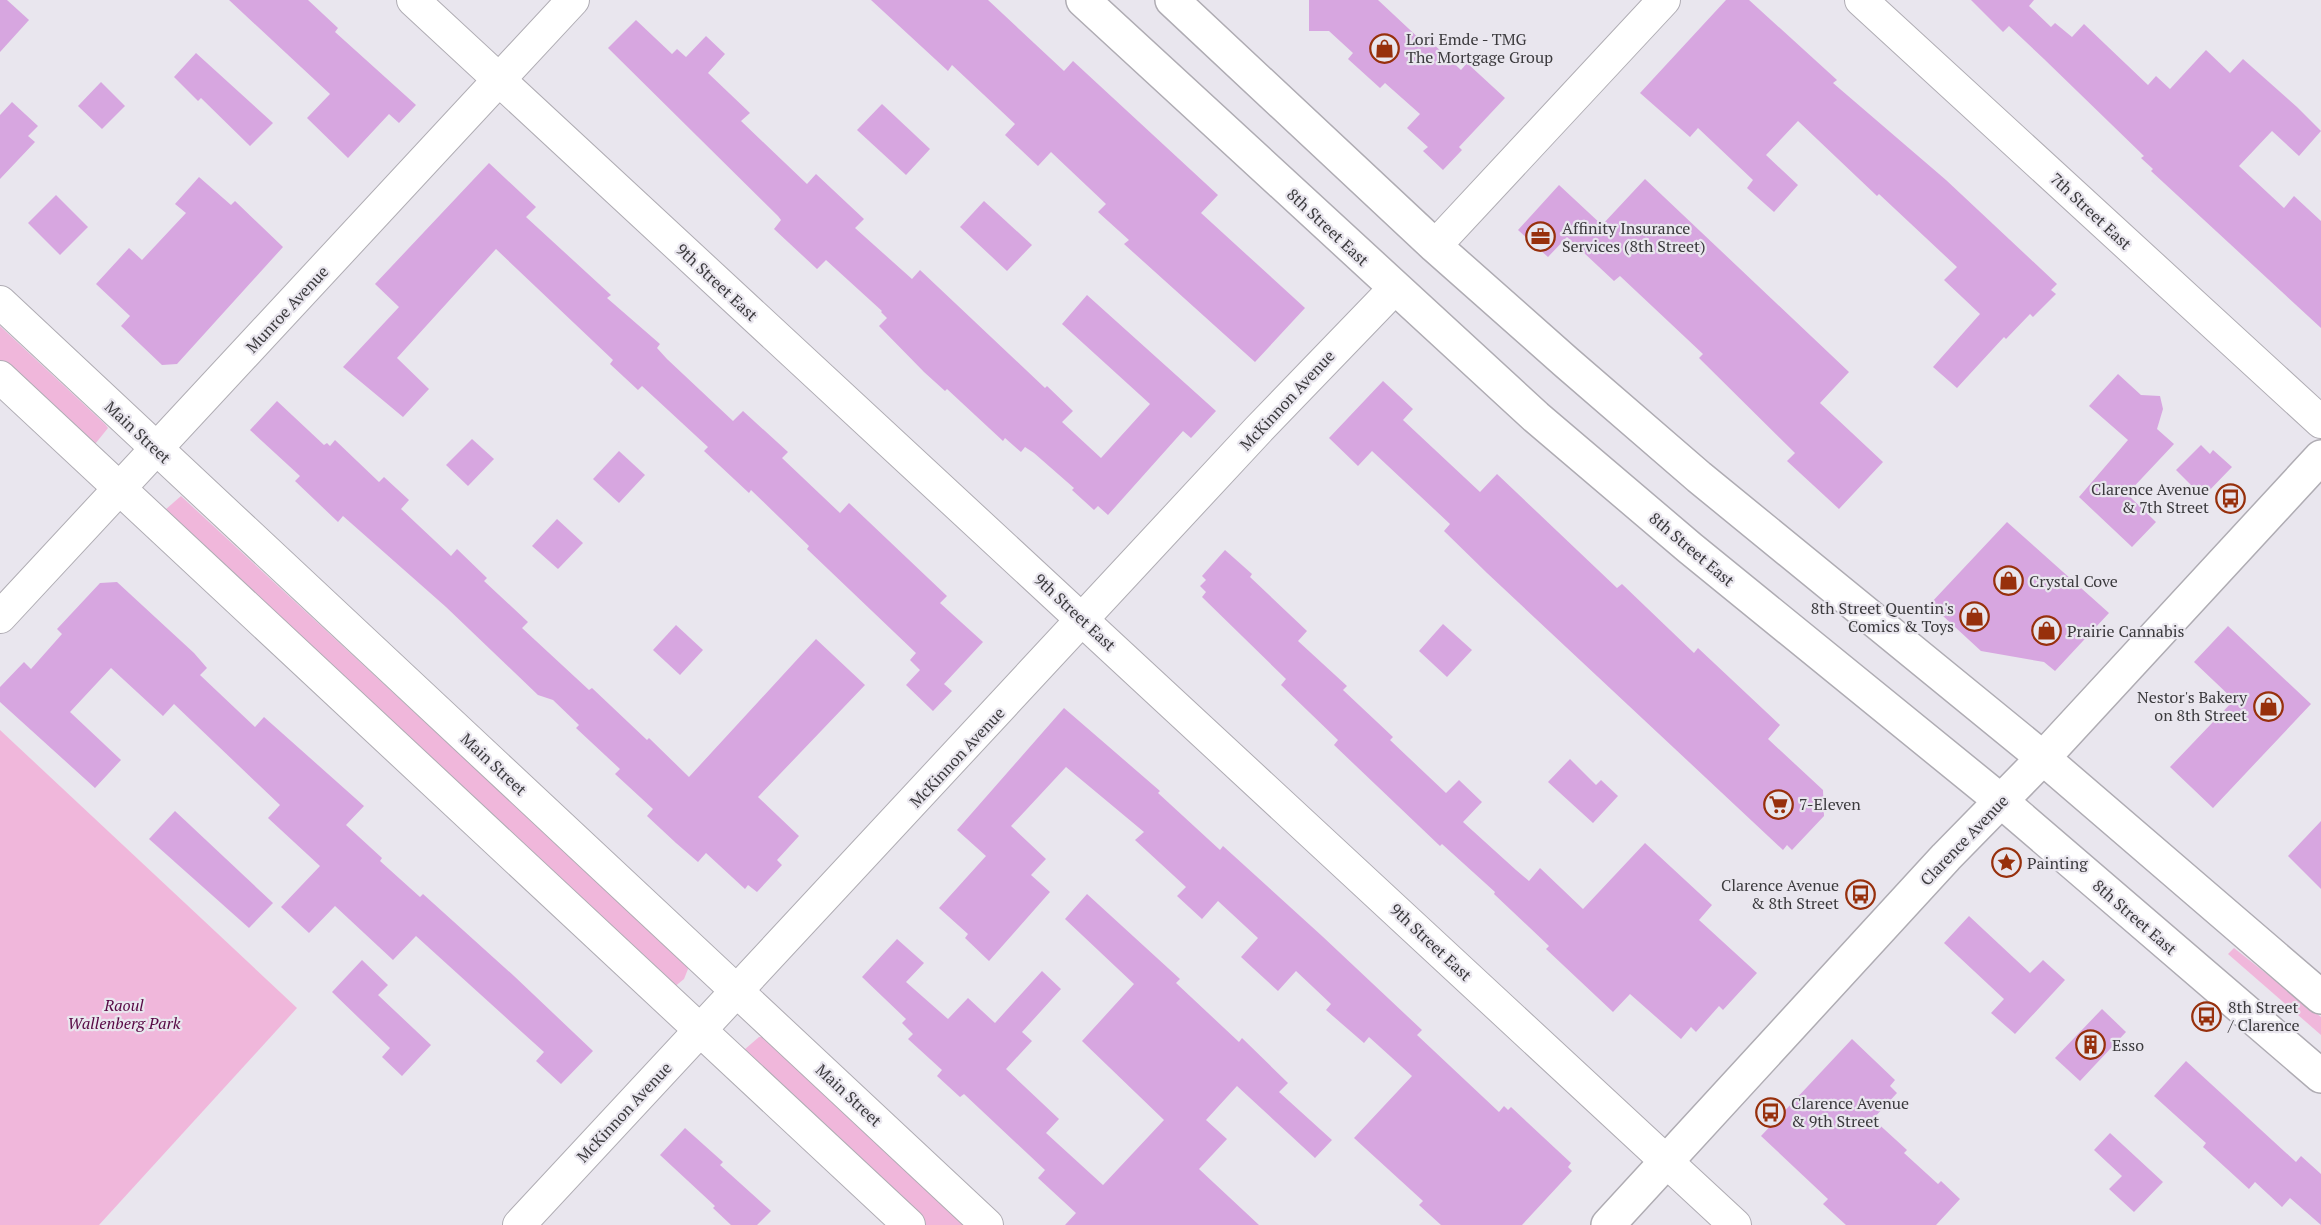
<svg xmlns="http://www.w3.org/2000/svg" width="2321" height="1225" font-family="'PT Serif',serif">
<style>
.green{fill:#f0b7db}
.building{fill:#d7a6e0}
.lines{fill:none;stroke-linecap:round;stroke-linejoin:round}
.minor-casing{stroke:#afacb3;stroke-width:34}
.secondary-casing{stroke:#afacb3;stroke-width:36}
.minor{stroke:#fff;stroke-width:32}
.secondary{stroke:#fff;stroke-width:33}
.labels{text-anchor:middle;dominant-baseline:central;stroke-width:4.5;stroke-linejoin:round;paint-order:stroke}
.poi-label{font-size:16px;fill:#3b3a3d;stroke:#e9e6ee;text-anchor:start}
.street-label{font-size:16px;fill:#3b3a3d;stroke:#e9e6ee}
.park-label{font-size:16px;font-style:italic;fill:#570844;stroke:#e9e6ee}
</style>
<rect width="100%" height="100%" fill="#e9e6ee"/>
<g class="green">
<polygon points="0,326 105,424 108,428 95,444 88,443 0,361"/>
<polygon points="181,496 686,964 688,969 684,979 673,988 165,510"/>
<polygon points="0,730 297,1008 99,1225 0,1225"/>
<polygon points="2234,948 2321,1017 2321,1035 2228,954"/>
<polygon points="759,1037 764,1037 966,1225 924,1225 744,1050"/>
</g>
<g class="building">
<polygon points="0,0 7,0 29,20 0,52"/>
<polygon points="229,0 308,0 338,28 335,32 416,105 399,123 389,114 348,158 307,118 330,94"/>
<polygon points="871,0 988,0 1064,71 1073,61 1218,195 1201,213 1305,308 1255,362 1124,244 1129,240 1098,212 1106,204 1051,152 1038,166 1005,135 1015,124 952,65 948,71"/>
<polygon points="1309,0 1378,0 1424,43 1428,39 1461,70 1467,63 1505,98 1459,147 1462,150 1443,170 1423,151 1428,147 1407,128 1420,114 1385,83 1380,88 1348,59 1353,53 1329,31 1309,31"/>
<polygon points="1726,0 1749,0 1837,80 1833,83 1946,180 2057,284 2051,290 2056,294 2033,317 2030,314 2006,339 2004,337 1957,388 1933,367 1980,314 1944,280 1957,267 1879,194 1877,196 1798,121 1766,155 1798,185 1774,212 1747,188 1753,180 1698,128 1690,137 1640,93"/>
<polygon points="1971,0 2034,0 2029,6 2051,27 2055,23 2072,37 2084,24 2148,85 2156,76 2170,89 2206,50 2230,73 2243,59 2297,107 2321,131 2299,156 2272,131 2239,166 2284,208 2294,196 2321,221 2321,328 2151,171 2153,169 2141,158 2144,156 2044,59 2009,26 2003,32"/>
<polygon points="636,20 672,54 677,49 686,57 706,36 725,54 708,73 750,113 741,121 807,184 816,174 864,219 855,228 912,279 920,270 1045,388 1047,386 1073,411 1062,422 1101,458 1150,404 1062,324 1087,295 1216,411 1191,438 1183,431 1108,515 1098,506 1094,510 1072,490 1074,488 1034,453 1025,447 1021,452 1005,438 1003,441 947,389 945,391 924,372 879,326 887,318 881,312 882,311 826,260 817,269 774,229 781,220 778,216 608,48"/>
<polygon points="196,53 273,123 250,146 201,98 198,101 174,77"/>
<polygon points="101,82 125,106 102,129 78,106"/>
<polygon points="12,102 38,126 28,136 35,142 0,179 0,115"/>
<polygon points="882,104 930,149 906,175 857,130"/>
<polygon points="489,163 536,207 526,217 611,295 607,298 660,344 657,348 667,359 733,421 743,411 788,452 782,458 840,513 849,503 947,596 940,603 983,642 944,684 952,691 933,711 906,685 920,670 910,660 916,653 807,549 809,546 751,490 749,493 704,451 708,447 642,386 638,390 610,364 613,360 496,249 397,358 429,389 403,417 343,367 399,307 375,284"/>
<polygon points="199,177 231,205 235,201 283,247 177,364 162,365 121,326 130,316 96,284 129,248 142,260 186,213 175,204"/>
<polygon points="1645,179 1849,372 1820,403 1883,462 1839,509 1787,461 1795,453 1699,358 1703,354 1620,276 1614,281 1567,237 1548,257 1518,230 1559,185 1602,225"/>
<polygon points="56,195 88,227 60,255 28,223"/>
<polygon points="984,201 1032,245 1007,271 960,227"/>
<polygon points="2118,374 2141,395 2160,396 2163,409 2157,429 2174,444 2127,494 2156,522 2132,547 2079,497 2128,440 2089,406"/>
<polygon points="1383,381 1413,409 1403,420 1480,492 1497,474 1617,588 1622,584 1694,653 1698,648 1780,725 1768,739 1823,790 1824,816 1792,850 1787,845 1783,850 1487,573 1444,531 1450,524 1372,451 1358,466 1329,438"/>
<polygon points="277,401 324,445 327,443 330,446 335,440 379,482 384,477 409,500 401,509 451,556 457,549 487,578 484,581 528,622 522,628 589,690 592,688 647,740 649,738 689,777 816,639 865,685 758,797 799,836 777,860 782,865 757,892 748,885 745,889 706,853 698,862 676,843 647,816 653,809 615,774 620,769 576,728 579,725 553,700 538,695 446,607 343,516 338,522 295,481 300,476 250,430"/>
<polygon points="472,439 494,459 468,486 446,465"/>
<polygon points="2201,445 2210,454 2213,450 2232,467 2203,497 2176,470"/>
<polygon points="619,451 645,475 619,503 593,479"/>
<polygon points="557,519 583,543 558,569 532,546"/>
<polygon points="2007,522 2109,613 2055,671 2044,662 1981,651 1930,604"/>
<polygon points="1225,550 1252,574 1250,577 1307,631 1298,641 1347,686 1343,690 1393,737 1390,740 1446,793 1459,780 1482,802 1463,822 1516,870 1529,881 1540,868 1583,909 1645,843 1712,905 1699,920 1757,973 1723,1010 1719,1006 1696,1032 1691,1027 1681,1039 1630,994 1613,1012 1546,949 1549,946 1494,894 1495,892 1442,844 1440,846 1334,745 1338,740 1281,685 1286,679 1202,597 1206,592 1200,586 1206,580 1202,576"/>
<polygon points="117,582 194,653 207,668 200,675 255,727 264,717 364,806 346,825 382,858 380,861 420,897 423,894 514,976 593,1051 561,1084 536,1061 544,1052 416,936 393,960 335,906 309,933 281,907 320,866 268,818 280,805 174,704 163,716 111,668 70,712 121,760 95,788 0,702 0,687 24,662 31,669 62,634 57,629 100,583"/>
<polygon points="1443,624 1472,650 1447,677 1419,651"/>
<polygon points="676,625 703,650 680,675 653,650"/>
<polygon points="2228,626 2311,704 2213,808 2170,767 2234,700 2194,662"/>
<polygon points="1064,708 1160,791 1158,793 1220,850 1223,846 1322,936 1422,1030 1417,1035 1499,1112 1504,1106 1508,1110 1511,1107 1571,1163 1568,1167 1572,1171 1522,1225 1441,1225 1419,1205 1423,1201 1354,1138 1412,1076 1369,1037 1364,1043 1326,1010 1331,1004 1296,971 1278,991 1241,957 1258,938 1218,901 1202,919 1177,896 1186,887 1135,840 1144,832 1066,767 1011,826 1046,859 1031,875 1050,892 989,961 965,938 968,934 939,908 986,856 957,830"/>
<polygon points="1570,759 1596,785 1601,780 1618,796 1593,823 1548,782"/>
<polygon points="175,811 273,903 249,928 149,839"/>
<polygon points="2321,821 2321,889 2288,856"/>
<polygon points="1087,894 1180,979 1176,983 1239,1042 1242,1038 1288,1083 1279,1092 1332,1140 1315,1158 1237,1086 1206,1120 1227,1139 1199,1169 1259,1225 1065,1225 1076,1213 1038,1178 1045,1170 964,1094 960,1097 937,1076 942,1070 908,1039 913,1034 902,1023 906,1019 862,977 897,939 924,963 906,982 948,1019 968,998 995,1023 1042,971 1061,989 1022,1032 1032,1041 1006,1069 1059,1119 1046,1133 1103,1185 1164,1120 1082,1041 1134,984 1065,919"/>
<polygon points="1969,916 2030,973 2043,960 2065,980 2015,1034 1991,1013 2004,999 1944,943"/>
<polygon points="362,960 388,985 378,995 431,1045 402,1076 382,1057 390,1048 332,992"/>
<polygon points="2102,1009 2126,1032 2080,1081 2055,1058"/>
<polygon points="1852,1039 1895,1080 1890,1086 1897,1093 1873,1119 1907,1150 1904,1153 1938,1184 1941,1181 1960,1199 1936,1225 1846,1225 1823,1204 1828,1199 1761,1136"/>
<polygon points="2186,1061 2296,1162 2301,1156 2321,1174 2321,1225 2290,1198 2282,1207 2255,1182 2249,1189 2203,1147 2206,1143 2154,1096"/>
<polygon points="685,1128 723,1162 720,1165 771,1211 757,1225 731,1225 713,1208 715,1206 660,1155"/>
<polygon points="2110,1133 2163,1182 2134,1212 2109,1189 2122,1176 2094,1150"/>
</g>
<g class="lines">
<defs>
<g id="minor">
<polyline points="413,0 1735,1225"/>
<polyline points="1861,0 2321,422"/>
<polyline points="1435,246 1664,0"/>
<polyline points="0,302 987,1225"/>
<polyline points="0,377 909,1225"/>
<polyline points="0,617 573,0"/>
<polyline points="519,1225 1258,430 1394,289"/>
</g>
<g id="secondary">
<polyline points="1083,0 1536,417 1690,548 2001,801 2321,1076"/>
<polyline points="1172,0 1435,246 1566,362 1699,477 2043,758 2321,997"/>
<polyline points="1608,1225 1946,857 2043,758 2321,457"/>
</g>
</defs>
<use href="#minor" class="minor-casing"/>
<use href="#secondary" class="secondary-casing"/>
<use href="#minor" class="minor"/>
<use href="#secondary" class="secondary"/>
</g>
<defs>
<symbol id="shop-ring" viewBox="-11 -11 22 22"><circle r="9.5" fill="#e9e6ee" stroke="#97300c" stroke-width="1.5"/><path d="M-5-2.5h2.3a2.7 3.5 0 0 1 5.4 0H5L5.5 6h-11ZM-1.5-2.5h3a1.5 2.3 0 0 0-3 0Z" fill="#97300c"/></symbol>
<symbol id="office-ring" viewBox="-11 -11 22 22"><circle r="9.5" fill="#e9e6ee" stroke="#97300c" stroke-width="1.5"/><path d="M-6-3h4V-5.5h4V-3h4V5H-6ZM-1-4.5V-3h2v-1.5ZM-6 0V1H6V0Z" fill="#97300c"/></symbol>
<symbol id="bus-ring" viewBox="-11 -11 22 22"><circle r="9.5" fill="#e9e6ee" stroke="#97300c" stroke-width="1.5"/><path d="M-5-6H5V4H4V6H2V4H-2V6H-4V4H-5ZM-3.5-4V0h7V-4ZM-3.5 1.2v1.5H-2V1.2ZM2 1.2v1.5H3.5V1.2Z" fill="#97300c"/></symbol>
<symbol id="supermarket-ring" viewBox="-11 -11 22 22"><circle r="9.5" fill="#e9e6ee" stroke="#97300c" stroke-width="1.5"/><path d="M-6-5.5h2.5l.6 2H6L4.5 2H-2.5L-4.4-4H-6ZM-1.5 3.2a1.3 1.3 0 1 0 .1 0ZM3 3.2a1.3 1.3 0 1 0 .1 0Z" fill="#97300c"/></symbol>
<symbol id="sight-ring" viewBox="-11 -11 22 22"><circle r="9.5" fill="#e9e6ee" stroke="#97300c" stroke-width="1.5"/><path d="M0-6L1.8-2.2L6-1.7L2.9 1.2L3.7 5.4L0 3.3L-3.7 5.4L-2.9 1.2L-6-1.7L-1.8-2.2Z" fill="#97300c"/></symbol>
<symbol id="building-ring" viewBox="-11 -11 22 22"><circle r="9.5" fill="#e9e6ee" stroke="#97300c" stroke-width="1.5"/><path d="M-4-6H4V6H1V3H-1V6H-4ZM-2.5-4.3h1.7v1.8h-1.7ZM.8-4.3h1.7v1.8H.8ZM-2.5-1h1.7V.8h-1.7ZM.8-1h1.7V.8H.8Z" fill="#97300c"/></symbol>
</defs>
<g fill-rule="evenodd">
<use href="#shop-ring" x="1368" y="32" width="33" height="33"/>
<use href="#office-ring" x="1524" y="220" width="33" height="33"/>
<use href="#bus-ring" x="2214" y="482" width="33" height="33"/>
<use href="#shop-ring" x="1992" y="564" width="33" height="33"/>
<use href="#shop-ring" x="1958" y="600" width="33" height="33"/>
<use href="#shop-ring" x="2030" y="614" width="33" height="33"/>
<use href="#shop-ring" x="2252" y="690" width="33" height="33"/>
<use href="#supermarket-ring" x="1762" y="788" width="33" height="33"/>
<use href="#sight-ring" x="1990" y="846" width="33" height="33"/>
<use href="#bus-ring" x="1844" y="878" width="33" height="33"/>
<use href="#bus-ring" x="2190" y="1000" width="33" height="33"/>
<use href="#building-ring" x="2074" y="1028" width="33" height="33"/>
<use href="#bus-ring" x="1754" y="1096" width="33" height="33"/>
</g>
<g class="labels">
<g class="poi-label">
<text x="1406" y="39">Lori Emde - TMG<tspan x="1406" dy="18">The Mortgage Group</tspan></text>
<text x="1562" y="228">Affinity Insurance<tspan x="1562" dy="18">Services (8th Street)</tspan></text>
<text x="2209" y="489" text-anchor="end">Clarence Avenue<tspan x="2209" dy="18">&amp; 7th Street</tspan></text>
<text x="2029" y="581">Crystal Cove</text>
<text x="1954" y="608" text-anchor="end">8th Street Quentin's<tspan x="1954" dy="18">Comics &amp; Toys</tspan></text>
<text x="2067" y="631">Prairie Cannabis</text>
<text x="2247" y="697" text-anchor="end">Nestor's Bakery<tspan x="2247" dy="18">on 8th Street</tspan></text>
<text x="1799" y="804">7-Eleven</text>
<text x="2027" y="863">Painting</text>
<text x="1839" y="885" text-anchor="end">Clarence Avenue<tspan x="1839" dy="18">&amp; 8th Street</tspan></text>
<text x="2228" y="1007">8th Street<tspan x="2228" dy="18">/ Clarence</tspan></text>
<text x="2112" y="1045">Esso</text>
<text x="1791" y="1103">Clarence Avenue<tspan x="1791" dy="18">&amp; 9th Street</tspan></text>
</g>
<g class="street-label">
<text transform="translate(2091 211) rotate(43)">7th Street East</text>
<text transform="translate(1328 227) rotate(43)">8th Street East</text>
<text transform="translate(717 282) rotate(43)">9th Street East</text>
<text transform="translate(287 309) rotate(-47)">Munroe Avenue</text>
<text transform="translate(1287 400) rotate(-47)">McKinnon Avenue</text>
<text transform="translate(138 432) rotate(43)">Main Street</text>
<text transform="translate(1692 549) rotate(40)">8th Street East</text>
<text transform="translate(1075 612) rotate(43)">9th Street East</text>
<text transform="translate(957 757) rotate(-47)">McKinnon Avenue</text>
<text transform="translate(494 764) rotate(43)">Main Street</text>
<text transform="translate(1964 840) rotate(-46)">Clarence Avenue</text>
<text transform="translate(2135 917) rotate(41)">8th Street East</text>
<text transform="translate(1431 942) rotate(43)">9th Street East</text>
<text transform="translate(849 1095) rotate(43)">Main Street</text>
<text transform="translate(624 1112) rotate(-47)">McKinnon Avenue</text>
</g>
<g class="park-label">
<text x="124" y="1005">Raoul<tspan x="124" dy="18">Wallenberg Park</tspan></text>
</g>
</g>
</svg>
